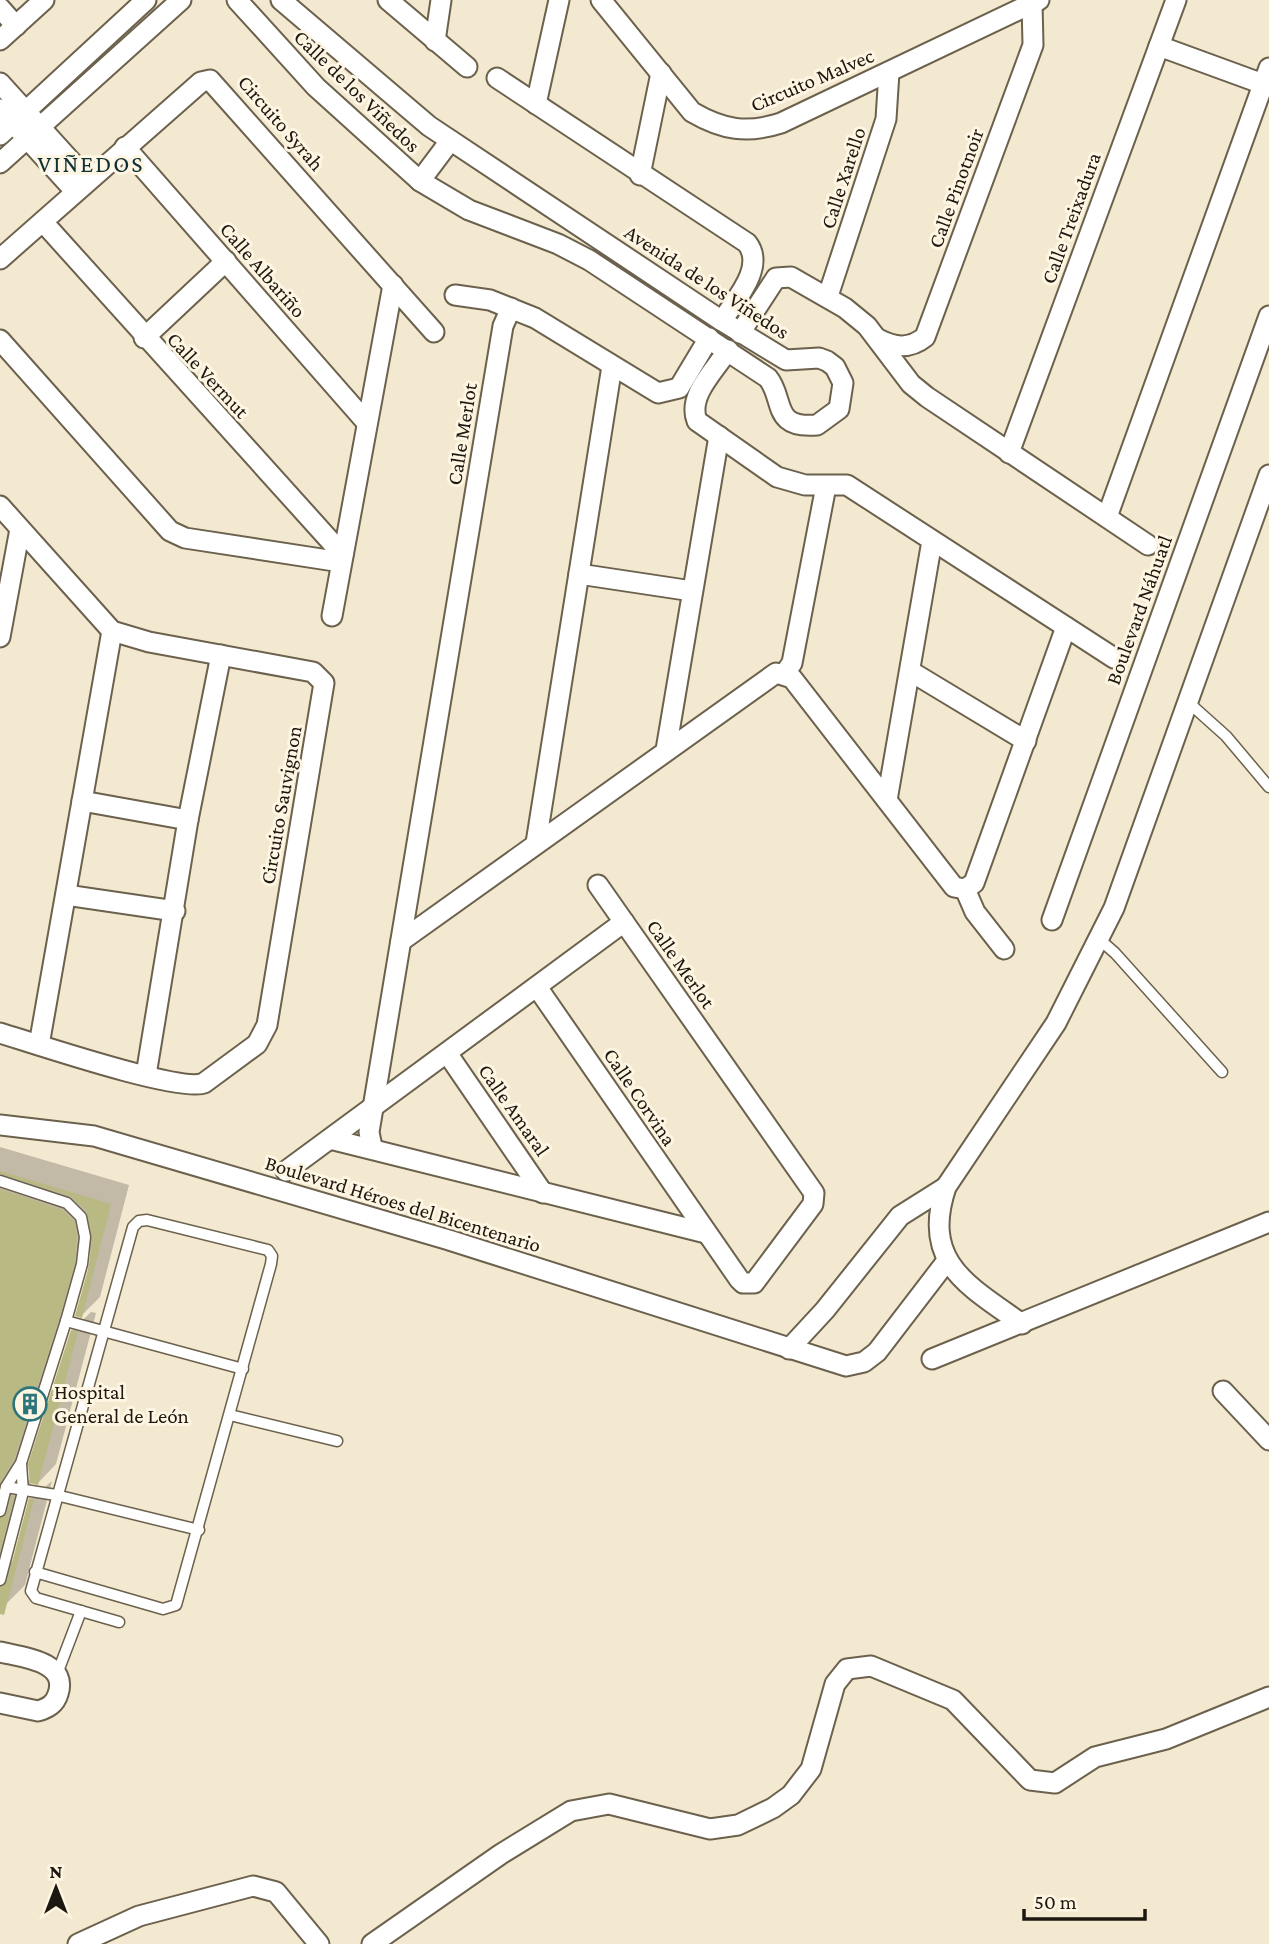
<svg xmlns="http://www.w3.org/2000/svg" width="1269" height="1944" font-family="'Crimson Pro',serif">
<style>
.shadow{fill:#0003}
.building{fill:#b8b983}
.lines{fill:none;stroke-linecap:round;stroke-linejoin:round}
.service-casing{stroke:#6b614c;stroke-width:13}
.minor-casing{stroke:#6b614c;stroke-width:23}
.service{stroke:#fff;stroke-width:10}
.minor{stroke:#fff;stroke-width:19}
.labels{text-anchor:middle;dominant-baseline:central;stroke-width:6;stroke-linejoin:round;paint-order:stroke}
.street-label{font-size:21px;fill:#1c1810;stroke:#fef5e2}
.poi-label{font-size:21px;fill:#1c1810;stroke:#fef5e2;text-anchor:start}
.quarter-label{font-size:24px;letter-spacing:2px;fill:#0d3134;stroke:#fef5e2}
</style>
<rect width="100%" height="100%" fill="#f3e8d0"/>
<polygon class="shadow" points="0,1147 129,1185 100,1297 81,1316 91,1249 77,1299 11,1490 13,1496 31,1478 72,1331 91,1312 96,1313 56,1464 38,1483 31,1482 11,1558 13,1567 31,1499 52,1481 25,1585 6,1604 0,1602"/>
<g class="building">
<polygon points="0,1171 111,1204 82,1318 75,1316 89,1266 92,1238 87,1212 70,1196 0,1174"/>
<polygon points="0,1189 63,1210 74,1221 77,1237 75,1263 59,1319 14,1460 0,1483"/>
<polygon points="71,1330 78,1332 38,1485 30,1483 28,1464"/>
<polygon points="12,1495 14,1496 0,1551 0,1518 7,1513"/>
<polygon points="29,1498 34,1499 4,1615 0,1614 0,1587 7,1582"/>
</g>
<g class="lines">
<defs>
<g id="service">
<polyline points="1188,702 1226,736 1269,787"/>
<polyline points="1099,939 1115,953 1222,1072"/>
<polyline points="0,1181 67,1203 81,1217 85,1237 82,1264 66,1321 21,1463 6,1487 0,1511"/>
<polyline points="66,1321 243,1369"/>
<polyline points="230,1415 337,1441"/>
<polyline points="6,1487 56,1495 199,1530"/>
<polyline points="35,1572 163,1609 176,1605 271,1264 272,1256 268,1250 147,1220 139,1221 133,1227 31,1591 36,1598 119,1622"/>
<polyline points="0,1580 23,1492 21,1464"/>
<polyline points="57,1674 81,1611"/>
</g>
<g id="minor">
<path d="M237 0 316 87 420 181 469 210 558 244 589 260 768 378C785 399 771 429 817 425L839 409 843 383 835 367 827 361 819 358 786 360 722 321 429 126 281 0"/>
<polyline points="388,0 467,67"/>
<path d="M601 0 692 112C723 130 747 134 781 123L1039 0"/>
<polyline points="0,8 16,26"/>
<polyline points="0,40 44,0"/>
<polyline points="435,41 441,0"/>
<polyline points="1159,46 1263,84"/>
<path d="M497 78 747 243C766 267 735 300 722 321"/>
<polyline points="0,83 88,180"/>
<polyline points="536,104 559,0"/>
<polyline points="0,109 75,191"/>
<polyline points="0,135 146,0"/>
<polyline points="125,147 367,423"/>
<polyline points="0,163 181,0"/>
<polyline points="640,175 661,73"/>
<polyline points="420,181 450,141"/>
<polyline points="43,222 343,555"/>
<polyline points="0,259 201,82 210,80 434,332"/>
<polyline points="455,295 490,300 535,318 658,393 679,388 709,338"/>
<polyline points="828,296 886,119 889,72"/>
<polyline points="740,333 776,278 791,277 845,308 867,326 911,384 927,397 1148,545"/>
<polyline points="144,338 226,261"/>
<path d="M878 339C895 348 910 349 925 337L1033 45 1032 3"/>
<polyline points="0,340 170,531 185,538 341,562"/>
<path d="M728 350C715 370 687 396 697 421L777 477 805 485H847L1114 658"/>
<polyline points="1009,453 1176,0"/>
<path d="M0 506 112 631 149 642 313 672 324 683 267 1025 257 1044 204 1083C181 1093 33 1043 0 1033"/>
<polyline points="1107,517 1269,68"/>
<polyline points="579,574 692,591"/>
<polyline points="332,616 393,285"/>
<polyline points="0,637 20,529"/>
<polyline points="910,671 1026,741"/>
<polyline points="785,673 792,663 826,486"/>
<polyline points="666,750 719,436"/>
<polyline points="887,800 932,541"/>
<polyline points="82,801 188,820"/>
<polyline points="536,843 612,366"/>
<polyline points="965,889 975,912 1004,949"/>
<polyline points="66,895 175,911"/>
<polyline points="1052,920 1269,316"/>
<polyline points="401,941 776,673 792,678 954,887 965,889 974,883 1066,627"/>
<polyline points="537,987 739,1279 743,1283 754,1283 813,1204 814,1193 598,885"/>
<polyline points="39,1045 112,631"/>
<polyline points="447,1053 543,1193"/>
<polyline points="146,1075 188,820 221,655"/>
<polyline points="0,1125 94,1136 449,1240 846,1366 864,1362 877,1352 946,1262"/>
<polyline points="330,1139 706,1233"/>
<polyline points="372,1147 369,1132 503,326 511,308"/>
<polyline points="286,1171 624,922"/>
<path d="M1022 1324C967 1285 921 1262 946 1187L1056 1023 1114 908 1269 475"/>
<polyline points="789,1349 825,1310 900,1216 946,1187"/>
<polyline points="932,1359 1269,1222"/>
<polyline points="1223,1391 1269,1440"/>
<path d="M0 1652C21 1657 69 1661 58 1694 55 1704 48 1708 38 1711L0 1703"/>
<polyline points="78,1944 139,1916 253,1886 276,1892 319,1944"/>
<polyline points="372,1944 501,1854 571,1811 609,1804 710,1829 738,1825 773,1808 791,1795 811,1769 835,1684 847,1669 871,1666 953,1700 1030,1780 1055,1783 1095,1757 1166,1739 1269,1697"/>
</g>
</defs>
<use href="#service" class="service-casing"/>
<use href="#minor" class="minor-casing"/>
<use href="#service" class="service"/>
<use href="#minor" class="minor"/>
</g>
<defs>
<symbol id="building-ring" viewBox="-11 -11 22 22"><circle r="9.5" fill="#fef5e2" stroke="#2b747b" stroke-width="1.5"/><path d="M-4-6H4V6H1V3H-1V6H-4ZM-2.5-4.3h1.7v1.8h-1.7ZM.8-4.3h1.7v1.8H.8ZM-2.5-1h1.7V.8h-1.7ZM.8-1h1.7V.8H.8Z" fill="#2b747b"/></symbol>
</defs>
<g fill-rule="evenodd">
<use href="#building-ring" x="11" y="1385" width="38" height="38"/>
</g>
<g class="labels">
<g class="street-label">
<text transform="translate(812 80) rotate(-23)">Circuito Malvec</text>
<text transform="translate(357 91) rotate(44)">Calle de los Viñedos</text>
<text transform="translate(281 123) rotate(49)">Circuito Syrah</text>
<text transform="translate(843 178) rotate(-72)">Calle Xarello</text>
<text transform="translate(956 188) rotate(-70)">Calle Pinotnoir</text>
<text transform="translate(1071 218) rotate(-70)">Calle Treixadura</text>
<text transform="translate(263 270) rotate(49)">Calle Albariño</text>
<text transform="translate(707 282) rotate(33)">Avenida de los Viñedos</text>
<text transform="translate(208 375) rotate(47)">Calle Vermut</text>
<text transform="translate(462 434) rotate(-81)">Calle Merlot</text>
<text transform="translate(1139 610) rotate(-70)">Boulevard Náhuatl</text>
<text transform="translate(281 805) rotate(-80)">Circuito Sauvignon</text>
<text transform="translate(681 964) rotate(55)">Calle Merlot</text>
<text transform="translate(640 1097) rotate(56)">Calle Corvina</text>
<text transform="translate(514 1110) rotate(55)">Calle Amaral</text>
<text transform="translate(403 1204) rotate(17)">Boulevard Héroes del Bicentenario</text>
</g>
<g class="poi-label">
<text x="54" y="1392">Hospital<tspan x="54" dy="24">General de León</tspan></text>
</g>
<g class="quarter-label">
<text x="91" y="163">VIÑEDOS</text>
</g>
</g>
<g transform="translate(56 1888)" stroke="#fef5e2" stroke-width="5" paint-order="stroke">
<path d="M0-5L12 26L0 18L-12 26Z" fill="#1c1810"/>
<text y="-10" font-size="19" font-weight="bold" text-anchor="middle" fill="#1c1810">N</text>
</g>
<path d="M1024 1909v10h121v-10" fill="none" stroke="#1c1810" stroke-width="3.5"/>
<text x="1034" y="1909" font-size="21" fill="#1c1810" stroke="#fef5e2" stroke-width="5" paint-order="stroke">50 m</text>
</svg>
